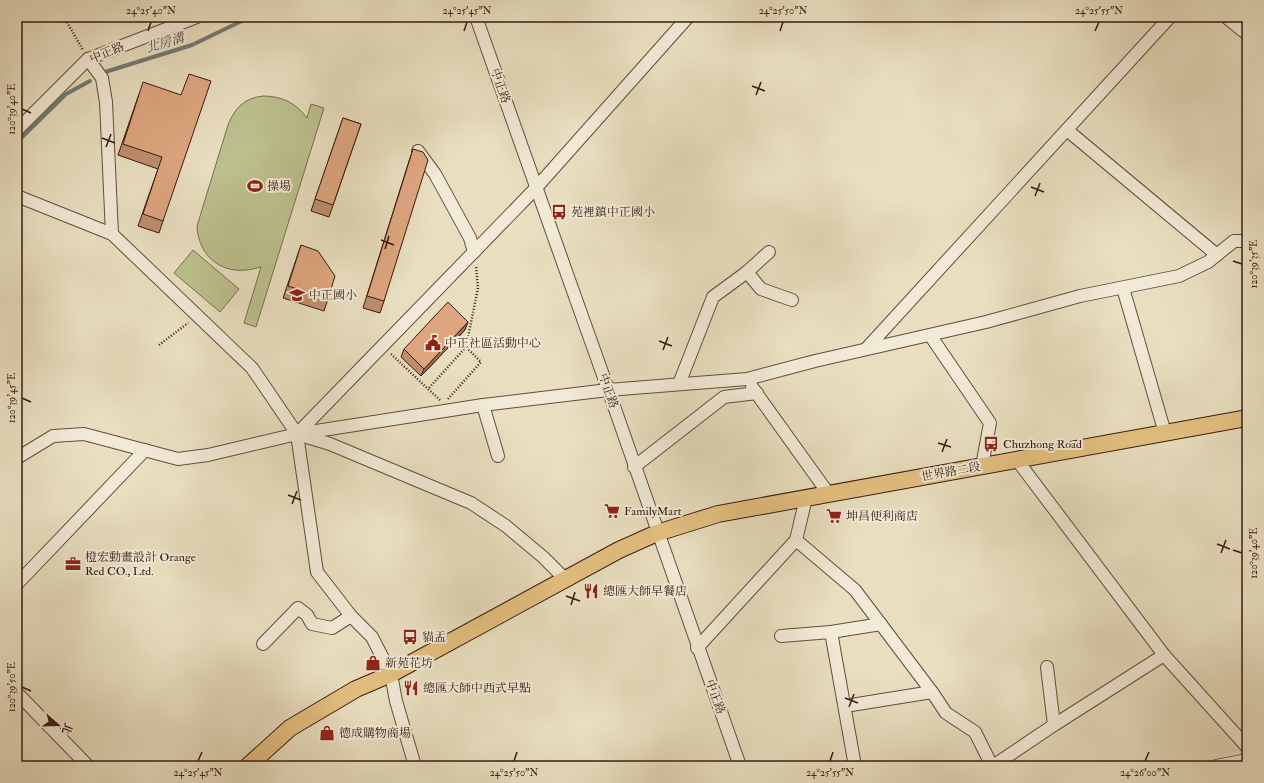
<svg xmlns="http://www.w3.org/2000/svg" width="1264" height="783" font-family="'IM FELL Double Pica','Noto Serif TC',serif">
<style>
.green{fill:#bcc08e;stroke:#7a6e50}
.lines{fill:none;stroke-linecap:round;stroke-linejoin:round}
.stream{stroke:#727c75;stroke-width:4}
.minor-casing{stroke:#644c3d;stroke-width:14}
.major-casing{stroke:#381b11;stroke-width:18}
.path{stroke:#381b11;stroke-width:2.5;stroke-dasharray:1 2;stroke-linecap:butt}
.minor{stroke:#f1ead6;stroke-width:12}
.major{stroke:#e4c080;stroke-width:16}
.wall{fill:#bf8f6d;stroke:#381b11}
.shaded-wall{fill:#9b7459;stroke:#381b11}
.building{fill:#dea67f;stroke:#381b11}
.ticks{fill:none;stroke:#381b11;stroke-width:1.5}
.labels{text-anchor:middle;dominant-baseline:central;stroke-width:4;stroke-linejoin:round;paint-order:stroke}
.street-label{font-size:12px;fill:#381b11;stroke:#f1ead6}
.poi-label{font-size:12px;fill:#381b11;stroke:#f1ead6;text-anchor:start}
.water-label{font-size:13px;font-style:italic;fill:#554b43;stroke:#f1ead6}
.neatline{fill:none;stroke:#381b11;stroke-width:1.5}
.ticks-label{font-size:10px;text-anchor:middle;fill:#381b11}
</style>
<rect width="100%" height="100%" fill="#e9dfc0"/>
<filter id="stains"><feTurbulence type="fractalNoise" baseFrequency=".005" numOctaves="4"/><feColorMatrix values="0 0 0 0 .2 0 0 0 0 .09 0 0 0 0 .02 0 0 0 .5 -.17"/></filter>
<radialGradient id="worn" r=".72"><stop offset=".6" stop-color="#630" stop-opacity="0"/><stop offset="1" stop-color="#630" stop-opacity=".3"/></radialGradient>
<g class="green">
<path d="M263 96C282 96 296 103 307 118L311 104 324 108 256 327 244 323 261 267C256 268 251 270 246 270 218 273 198 253 197 226L228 125C235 108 244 98 263 96Z"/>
<polygon points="193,250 239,289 220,312 174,273"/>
</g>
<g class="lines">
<g class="stream">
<polyline points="105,72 192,45 250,17"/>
<polyline points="17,142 66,94 90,81"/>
</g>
<defs>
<g id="minor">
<path d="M476 17C519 141 564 265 608 389 652 515 695 641 740 766"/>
<polyline points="1226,17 1247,34"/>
<polyline points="88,59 102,78 106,102 112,234"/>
<polyline points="17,130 88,59 197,17"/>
<polyline points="1067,130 1217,255"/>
<polyline points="418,151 435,174 470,238 474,252"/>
<polyline points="17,196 112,234 252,368 297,434 330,444 471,503 506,526 543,557 565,579"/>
<polyline points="747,272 761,289 792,300"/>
<polyline points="1123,288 1165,433"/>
<polyline points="930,335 990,423 982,466"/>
<polyline points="866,349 1170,17"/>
<polyline points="679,384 713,297 747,272 769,252"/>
<polyline points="752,387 828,493"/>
<polyline points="483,405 498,456"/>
<polyline points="17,458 53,436 84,434 178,459 208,455 297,434 483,405 608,390 747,379 815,361 986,322 1080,296 1179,276 1208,262 1234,241 1247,241"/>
<polyline points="1017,460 1164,655 1247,747"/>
<polyline points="634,467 724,397 757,393"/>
<polyline points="796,540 855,590 932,692 946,713 975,732 992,766"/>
<polyline points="17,584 145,450"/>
<polyline points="831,632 855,766"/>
<polyline points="781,636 831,632 881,624"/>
<polyline points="263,644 298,608 307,615 312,624 332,628 351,616"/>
<polyline points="697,648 796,540 806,498"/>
<polyline points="1047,667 1054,725"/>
<polyline points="17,693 88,766"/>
<polyline points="845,706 932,692"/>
<polyline points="415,766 396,701 391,674 372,637 351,616 317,572 297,434 535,189 688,17"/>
<polyline points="993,766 1054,725 1164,655"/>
<polyline points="1216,766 1247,760"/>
</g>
<polyline id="major" points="248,766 290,728 356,689 391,674 619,550 657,533 718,514 1247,418"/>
</defs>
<use href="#minor" class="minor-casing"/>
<use href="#major" class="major-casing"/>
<g class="path">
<polyline points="64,17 83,50"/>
<polyline points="159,345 188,323"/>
<polyline points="391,354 428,389"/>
<polyline points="448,399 481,362 466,347"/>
<polyline points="440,400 428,389 466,347 478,288 476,266"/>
</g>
<use href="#minor" class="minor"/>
<use href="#major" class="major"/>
</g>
<g class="wall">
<polygon points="139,94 181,95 163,221 159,233 138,226 158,169 118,155"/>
<polygon points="343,118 361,124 329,217 311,211"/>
<polygon points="413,149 384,301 380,313 363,308 409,161"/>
<polygon points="301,245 328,299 324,311 283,298"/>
<polygon points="465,330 421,376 401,357 404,349"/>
<polygon points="1247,481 1247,503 1242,494"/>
</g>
<polygon class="shaded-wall" points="468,322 465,330 421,376 424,369"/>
<g class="building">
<polygon points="189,74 211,81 163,221 143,214 162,157 123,144 143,82 181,95"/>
<polygon points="343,118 361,124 333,205 315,199"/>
<polygon points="413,149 423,152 428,160 384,301 367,296"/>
<polygon points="301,245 318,251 335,276 328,299 288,286"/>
<polygon points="448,302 468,322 424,369 404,349"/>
</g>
<path class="ticks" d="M148 31 151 22M464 31 467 22M780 31 783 22M1095 31 1099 22M752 86 765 91M756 95 761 82M22 109 31 113M102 138 115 143M106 147 111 134M1031 187 1044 192M1035 196 1040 183M381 240 394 245M385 249 389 236M1233 261 1242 264M659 341 672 346M663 350 668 337M22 398 31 402M938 443 951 447M942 452 947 439M288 495 301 500M292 504 297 491M1217 544 1230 549M1233 550 1242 553M1221 553 1226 540M566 596 580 601M571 605 575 592M22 687 31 691M845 698 858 703M849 707 854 694M198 761 202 752M514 761 517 752M830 761 833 752M1145 761 1149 752"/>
<defs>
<symbol id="stadium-bare" viewBox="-9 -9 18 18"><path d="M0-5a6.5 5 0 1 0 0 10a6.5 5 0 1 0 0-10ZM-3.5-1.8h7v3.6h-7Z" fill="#8f2418" stroke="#f1ead6" stroke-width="2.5" paint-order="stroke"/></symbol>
<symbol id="bus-bare" viewBox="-9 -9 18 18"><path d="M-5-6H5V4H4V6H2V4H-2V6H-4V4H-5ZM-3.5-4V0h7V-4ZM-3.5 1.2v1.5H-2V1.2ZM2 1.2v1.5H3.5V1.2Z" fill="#8f2418" stroke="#f1ead6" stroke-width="2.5" paint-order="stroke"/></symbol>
<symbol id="school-bare" viewBox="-9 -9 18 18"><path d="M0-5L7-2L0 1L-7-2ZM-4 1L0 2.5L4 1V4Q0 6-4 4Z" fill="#8f2418" stroke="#f1ead6" stroke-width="2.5" paint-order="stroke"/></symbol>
<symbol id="civic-bare" viewBox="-9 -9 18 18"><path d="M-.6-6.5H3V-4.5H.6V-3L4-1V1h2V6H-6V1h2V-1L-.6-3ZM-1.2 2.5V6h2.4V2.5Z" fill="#8f2418" stroke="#f1ead6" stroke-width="2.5" paint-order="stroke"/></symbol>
<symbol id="supermarket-bare" viewBox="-9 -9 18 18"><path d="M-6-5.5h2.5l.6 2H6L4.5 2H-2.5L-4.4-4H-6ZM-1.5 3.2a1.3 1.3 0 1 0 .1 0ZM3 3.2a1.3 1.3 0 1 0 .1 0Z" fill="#8f2418" stroke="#f1ead6" stroke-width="2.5" paint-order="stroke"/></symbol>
<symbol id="office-bare" viewBox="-9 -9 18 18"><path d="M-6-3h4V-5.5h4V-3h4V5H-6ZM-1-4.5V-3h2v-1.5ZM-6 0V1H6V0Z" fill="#8f2418" stroke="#f1ead6" stroke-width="2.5" paint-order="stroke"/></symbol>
<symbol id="restaurant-bare" viewBox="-9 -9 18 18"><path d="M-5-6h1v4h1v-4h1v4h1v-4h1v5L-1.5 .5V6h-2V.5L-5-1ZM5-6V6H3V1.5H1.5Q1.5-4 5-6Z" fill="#8f2418" stroke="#f1ead6" stroke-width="2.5" paint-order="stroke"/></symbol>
<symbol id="shop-bare" viewBox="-9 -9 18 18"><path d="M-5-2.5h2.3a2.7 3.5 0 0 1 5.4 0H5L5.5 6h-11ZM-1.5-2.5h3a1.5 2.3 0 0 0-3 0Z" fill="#8f2418" stroke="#f1ead6" stroke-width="2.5" paint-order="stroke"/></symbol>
</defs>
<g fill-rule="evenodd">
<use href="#stadium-bare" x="244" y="175" width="22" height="22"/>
<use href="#bus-bare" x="548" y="201" width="22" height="22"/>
<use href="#school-bare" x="286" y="284" width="22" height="22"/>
<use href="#civic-bare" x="422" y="332" width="22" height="22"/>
<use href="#bus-bare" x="980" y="433" width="22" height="22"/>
<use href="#supermarket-bare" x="601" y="500" width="22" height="22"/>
<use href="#supermarket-bare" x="823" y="505" width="22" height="22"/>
<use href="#office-bare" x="62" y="553" width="22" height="22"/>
<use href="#restaurant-bare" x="580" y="580" width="22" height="22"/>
<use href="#bus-bare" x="399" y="626" width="22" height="22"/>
<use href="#shop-bare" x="362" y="652" width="22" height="22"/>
<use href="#restaurant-bare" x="400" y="677" width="22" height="22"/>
<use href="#shop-bare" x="316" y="722" width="22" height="22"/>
</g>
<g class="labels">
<g class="street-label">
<text transform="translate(107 53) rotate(-23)">中正路</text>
<text transform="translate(500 86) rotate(71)">中正路</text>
<text transform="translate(608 391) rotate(71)">中正路</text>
<text transform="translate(951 472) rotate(-10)">世界路二段</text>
<text transform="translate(715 697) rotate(70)">中正路</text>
</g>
<g class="poi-label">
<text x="267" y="186">操場</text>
<text x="571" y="212">苑裡鎮中正國小</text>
<text x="309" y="295">中正國小</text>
<text x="445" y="343">中正社區活動中心</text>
<text x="1003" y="444">Chuzhong Road</text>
<text x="624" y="511">FamilyMart</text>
<text x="846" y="516">坤昌便利商店</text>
<text x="85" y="557">橙宏動畫設計 Orange<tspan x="85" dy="14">Red CO., Ltd.</tspan></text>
<text x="603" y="591">總匯大師早餐店</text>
<text x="422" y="637">貓盂</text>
<text x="385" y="663">新苑花坊</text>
<text x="423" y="688">總匯大師中西式早點</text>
<text x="339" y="733">德成購物商場</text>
</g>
<g class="water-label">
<text transform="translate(165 43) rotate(-17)">北房溝</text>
</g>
</g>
<rect width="1264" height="783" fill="none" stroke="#e9dfc0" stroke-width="44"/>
<g transform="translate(58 725) rotate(110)" stroke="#f1ead6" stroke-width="3" paint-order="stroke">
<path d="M0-3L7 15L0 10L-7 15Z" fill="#381b11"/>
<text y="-6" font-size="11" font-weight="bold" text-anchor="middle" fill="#381b11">北</text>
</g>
<rect x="22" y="22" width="1220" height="739" class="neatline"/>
<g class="ticks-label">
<text x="151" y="14">24°25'40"N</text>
<text x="467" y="14">24°25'45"N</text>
<text x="783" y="14">24°25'50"N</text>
<text x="1099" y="14">24°25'55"N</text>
<text transform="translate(11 109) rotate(-90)" y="4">120°39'40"E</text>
<text transform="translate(1253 264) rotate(-90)" y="4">120°39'35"E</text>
<text transform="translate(11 398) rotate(-90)" y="4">120°39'45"E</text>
<text transform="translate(1253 553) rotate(-90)" y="4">120°39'40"E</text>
<text transform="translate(11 687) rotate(-90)" y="4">120°39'50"E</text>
<text x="198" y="776">24°25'45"N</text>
<text x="514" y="776">24°25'50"N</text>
<text x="830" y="776">24°25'55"N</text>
<text x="1145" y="776">24°26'00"N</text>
</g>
<rect width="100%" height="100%" filter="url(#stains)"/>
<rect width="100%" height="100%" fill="url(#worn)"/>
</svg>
